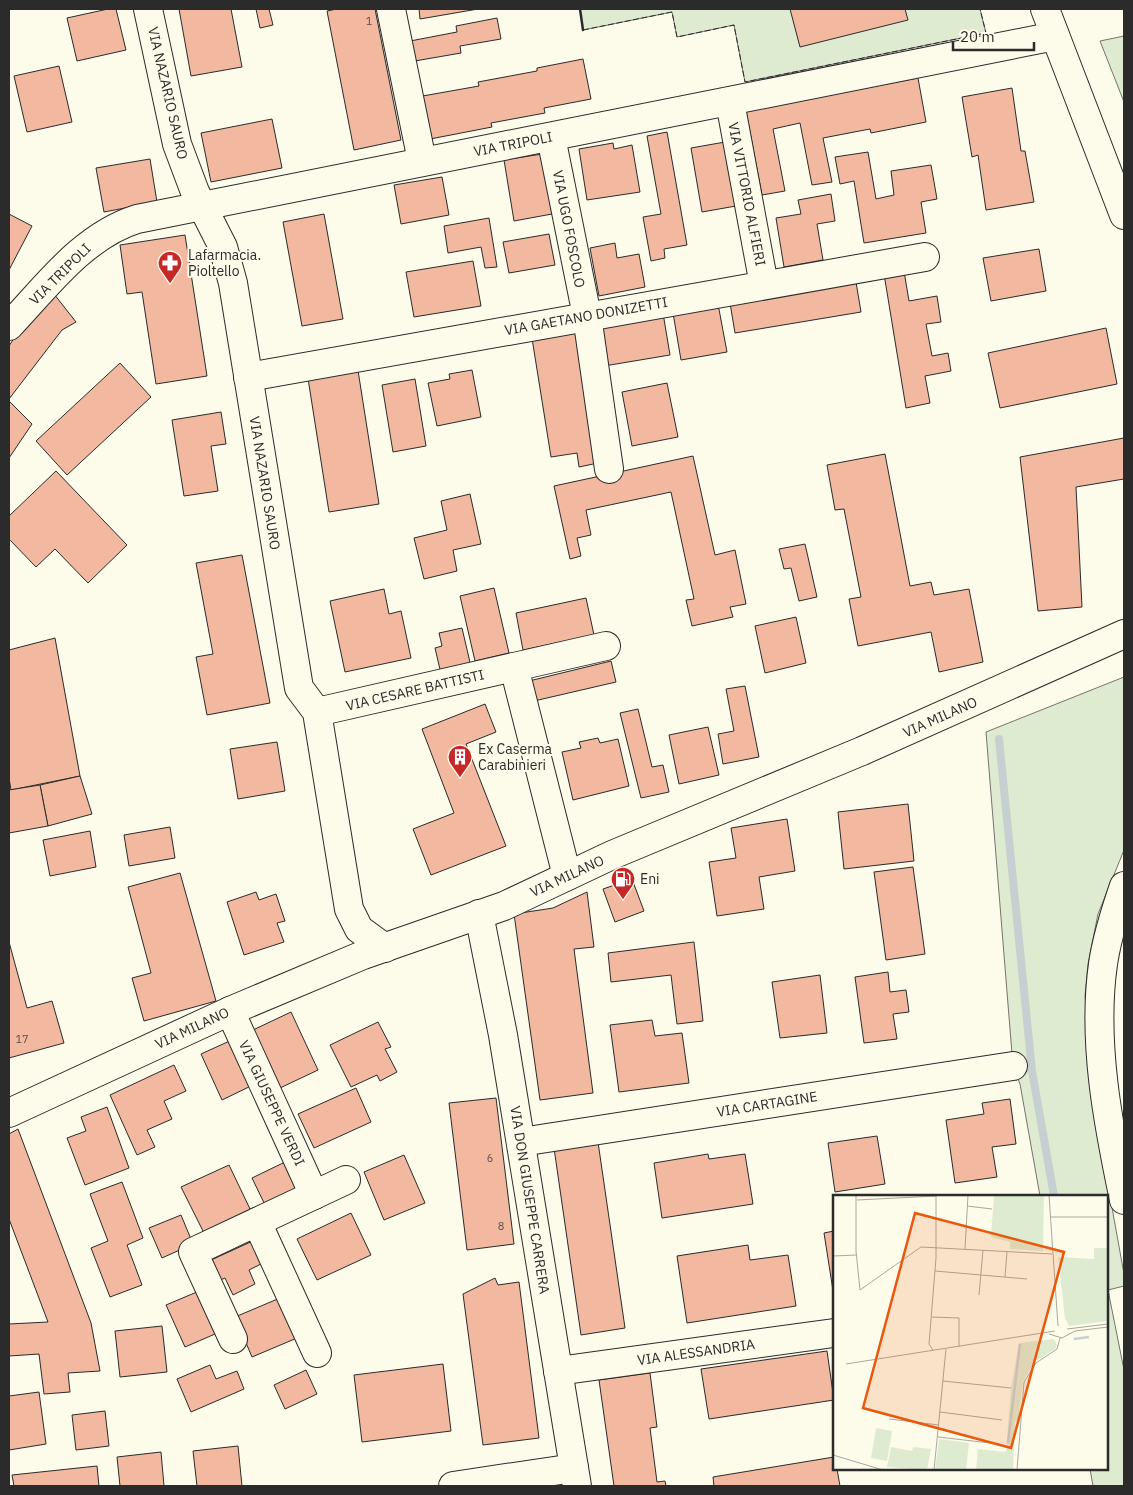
<svg xmlns="http://www.w3.org/2000/svg" width="1133" height="1495" font-family="'IBM Plex Sans',sans-serif">
<style>
.green{fill:#deebd1;stroke:#74746e}
.lines{fill:none;stroke-linecap:round;stroke-linejoin:round}
.stream{stroke:#c7d0d0;stroke-width:8}
.building{fill:#f2b8a0;stroke:#2b2b2b}
.minor-casing{stroke:#2b2b2b;stroke-width:30}
.minor{stroke:#fdfbea;stroke-width:28}
.fence{stroke:#2b2b2b;stroke-width:1;stroke-dasharray:6 2.5;stroke-linecap:butt}
.wall{stroke:#2b2b2b;stroke-width:2.5}
.labels{text-anchor:middle;dominant-baseline:central;stroke-width:4;stroke-linejoin:round;paint-order:stroke}
.number-label{font-size:11px;fill:#5d4e48}
.street-label{font-size:14px;fill:#2b2b2b;stroke:#fdfbea}
.poi-label{font-size:14px;fill:#2b2b2b;stroke:#fdfbea;text-anchor:start}
.inset-river{fill:none;stroke:#c7d0d0;stroke-width:2.5}
.inset-road{fill:none;stroke:#a9a89e;stroke-width:1}
.view{fill:#e8590c;fill-opacity:0.15;stroke:#e8590c;stroke-width:2.5}
.inset-edge{fill:none;stroke:#2b2b2b;stroke-width:2.5}
</style>
<rect width="100%" height="100%" fill="#fdfbea"/>
<g class="green">
<polygon points="580,9 980,9 986,33 745,82 734,25 677,37 672,12 583,30"/>
<polygon points="1124,36 1124,102 1100,41"/>
<polygon points="1124,677 1124,850 1098,914 1088,964 1085,996 1096,1119 1124,1274 1124,1286 1108,1290 1124,1370 1124,1486 1093,1486 1090,1469 1107,1469 1107,1196 1040,1196 1020,1084 1013,1066 986,732"/>
</g>
<g class="lines">
<polyline class="stream" points="999,739 1032,1071 1054,1196"/>
</g>
<g class="building">
<polygon points="108,9 116,9 126,50 77,61 67,18"/>
<polygon points="179,9 231,9 242,67 191,76"/>
<polygon points="256,9 269,9 273,25 260,28"/>
<polygon points="337,9 375,9 401,140 354,150 327,11"/>
<polygon points="419,9 478,9 420,19"/>
<polygon points="790,9 905,9 908,20 800,47"/>
<polygon points="497,18 501,39 460,46 461,53 409,62 405,42 457,32 456,26"/>
<polygon points="583,59 591,99 544,108 545,113 491,123 492,127 425,140 417,97 479,86 478,82 537,71 537,68"/>
<polygon points="59,66 72,122 27,132 14,76"/>
<polygon points="918,78 926,122 871,133 870,129 823,138 832,182 812,185 800,123 773,129 785,191 762,195 746,111"/>
<polygon points="1012,88 1021,151 1025,151 1034,202 986,210 978,155 972,157 962,97"/>
<polygon points="272,119 282,168 211,182 201,133"/>
<polygon points="667,132 687,245 664,249 665,258 651,261 643,217 661,214 647,136"/>
<polygon points="725,142 736,206 702,212 691,148"/>
<polygon points="613,143 614,149 632,145 640,192 587,200 579,149"/>
<polygon points="868,152 876,199 894,195 891,171 931,165 937,199 921,202 926,233 864,243 854,181 840,184 835,157"/>
<polygon points="542,154 552,214 514,221 504,160"/>
<polygon points="150,159 157,202 104,212 96,168"/>
<polygon points="442,177 449,215 401,224 394,185"/>
<polygon points="831,194 835,221 817,224 823,260 784,267 776,218 801,214 798,200"/>
<polygon points="9,214 32,226 9,270"/>
<polygon points="324,214 343,319 302,326 283,222"/>
<polygon points="489,218 497,267 485,268 481,247 448,253 444,226"/>
<polygon points="549,234 555,265 509,273 503,242"/>
<polygon points="185,235 207,376 156,384 142,292 127,294 120,245"/>
<polygon points="615,243 617,258 639,254 645,287 599,296 590,248"/>
<polygon points="1039,249 1046,291 991,301 983,258"/>
<polygon points="473,261 481,306 414,317 406,272"/>
<polygon points="904,271 909,301 937,296 941,322 926,324 932,356 948,353 951,371 925,376 930,403 906,408 884,274"/>
<polygon points="855,276 861,312 735,333 729,297"/>
<polygon points="54,294 76,322 62,330 9,399 9,346 30,313"/>
<polygon points="718,304 727,352 681,360 673,313"/>
<polygon points="663,313 670,355 604,366 597,324"/>
<polygon points="576,324 598,463 579,467 577,453 551,457 531,332"/>
<polygon points="1106,328 1117,384 1000,408 988,353"/>
<polygon points="120,363 151,397 67,475 36,441"/>
<polygon points="357,364 379,504 329,512 307,372"/>
<polygon points="472,370 481,417 437,426 428,383 450,379 449,374"/>
<polygon points="415,379 426,446 393,452 382,385"/>
<polygon points="667,383 678,437 632,446 622,392"/>
<polygon points="9,401 32,424 9,458"/>
<polygon points="221,412 226,444 211,446 218,491 184,496 172,420"/>
<polygon points="1124,438 1124,479 1076,487 1082,607 1038,611 1020,457"/>
<polygon points="885,454 910,586 931,582 934,595 969,589 983,662 939,672 931,632 858,646 849,599 861,597 844,509 835,510 827,465"/>
<polygon points="693,456 715,555 735,550 746,604 730,607 733,617 692,626 686,600 694,599 671,492 586,510 591,535 577,538 581,556 570,559 554,486"/>
<polygon points="56,471 127,545 88,583 55,549 36,567 9,539 9,516"/>
<polygon points="470,494 481,544 453,550 457,571 424,579 414,538 447,530 441,501"/>
<polygon points="805,544 817,597 799,601 791,568 784,569 779,549"/>
<polygon points="242,555 270,703 207,715 196,657 213,654 196,563"/>
<polygon points="494,588 509,653 475,661 460,596"/>
<polygon points="384,589 389,614 401,611 411,658 345,672 330,601"/>
<polygon points="586,598 594,635 523,650 516,613"/>
<polygon points="796,617 806,663 765,673 755,626"/>
<polygon points="462,628 472,671 442,678 435,648 442,646 439,633"/>
<polygon points="55,638 80,776 11,790 9,778 9,650"/>
<polygon points="611,661 616,682 534,701 529,681"/>
<polygon points="745,686 759,757 723,764 718,734 734,731 726,689"/>
<polygon points="485,704 496,732 466,744 506,846 431,875 413,829 454,813 422,729"/>
<polygon points="638,709 652,767 663,765 669,792 641,798 620,713"/>
<polygon points="708,727 719,775 679,784 669,735"/>
<polygon points="598,738 600,743 618,739 629,786 573,800 562,752 581,748 579,742"/>
<polygon points="277,742 285,791 238,799 230,749"/>
<polygon points="80,776 92,814 48,826 40,785"/>
<polygon points="40,785 48,826 9,833 9,790"/>
<polygon points="908,804 914,861 844,869 838,812"/>
<polygon points="787,819 795,871 759,877 764,909 717,916 709,862 736,858 731,828"/>
<polygon points="170,827 175,858 129,866 124,835"/>
<polygon points="90,831 96,867 50,876 43,840"/>
<polygon points="913,867 925,954 886,960 874,872"/>
<polygon points="180,873 216,1001 144,1021 132,978 151,973 128,887"/>
<polygon points="632,879 644,911 615,922 603,889"/>
<polygon points="256,892 259,900 276,894 285,921 277,923 284,942 244,955 227,902"/>
<polygon points="587,892 594,947 574,949 593,1093 540,1100 514,914 553,908"/>
<polygon points="9,942 27,1008 52,1001 64,1043 9,1058"/>
<polygon points="694,942 703,1021 677,1024 671,975 611,982 608,953"/>
<polygon points="888,972 890,992 906,990 909,1012 893,1014 897,1039 864,1043 855,977"/>
<polygon points="820,975 827,1033 780,1038 772,982"/>
<polygon points="291,1012 318,1070 280,1088 253,1030"/>
<polygon points="652,1020 655,1036 682,1033 689,1083 619,1092 610,1025"/>
<polygon points="378,1022 391,1047 385,1049 397,1072 380,1081 377,1075 351,1087 330,1045"/>
<polygon points="234,1039 255,1084 222,1100 201,1054"/>
<polygon points="174,1065 186,1091 164,1101 172,1119 147,1130 155,1147 137,1155 110,1095"/>
<polygon points="356,1088 371,1122 314,1148 298,1114"/>
<polygon points="496,1098 514,1244 467,1250 449,1103"/>
<polygon points="1010,1099 1016,1144 992,1147 997,1177 955,1183 946,1120 984,1114 982,1103"/>
<polygon points="107,1107 129,1168 85,1185 67,1138 86,1131 81,1117"/>
<polygon points="18,1129 91,1323 100,1371 68,1373 70,1392 44,1394 39,1354 9,1356 9,1324 48,1322 9,1219 9,1134"/>
<polygon points="877,1136 885,1184 835,1192 828,1143"/>
<polygon points="598,1142 625,1328 581,1335 554,1148"/>
<polygon points="708,1154 709,1159 745,1154 753,1204 662,1218 654,1163"/>
<polygon points="404,1155 425,1203 384,1220 364,1172"/>
<polygon points="285,1162 299,1191 266,1207 252,1178"/>
<polygon points="229,1165 251,1211 204,1233 181,1187"/>
<polygon points="122,1182 143,1238 127,1245 142,1285 110,1297 91,1248 108,1241 90,1194"/>
<polygon points="351,1213 371,1255 317,1280 297,1239"/>
<polygon points="181,1215 193,1244 162,1258 149,1228"/>
<polygon points="834,1231 834,1297 824,1233"/>
<polygon points="257,1239 267,1261 249,1270 255,1284 233,1295 225,1278 218,1281 209,1261"/>
<polygon points="748,1245 750,1260 788,1255 796,1306 687,1323 677,1256"/>
<polygon points="495,1278 498,1285 519,1282 539,1438 483,1445 463,1294"/>
<polygon points="204,1289 222,1331 185,1347 166,1305"/>
<polygon points="280,1298 297,1338 252,1357 235,1317"/>
<polygon points="162,1326 167,1372 120,1377 115,1331"/>
<polygon points="827,1351 834,1400 709,1419 701,1369"/>
<polygon points="443,1364 451,1431 362,1442 354,1375"/>
<polygon points="210,1365 216,1379 237,1371 244,1389 191,1412 177,1379"/>
<polygon points="306,1370 317,1394 285,1409 274,1385"/>
<polygon points="650,1373 657,1427 650,1428 657,1482 665,1481 666,1486 614,1486 599,1380"/>
<polygon points="39,1392 46,1444 9,1450 9,1396"/>
<polygon points="105,1411 109,1446 76,1450 72,1415"/>
<polygon points="238,1446 242,1486 197,1486 193,1451"/>
<polygon points="161,1452 164,1486 120,1486 117,1457"/>
<polygon points="834,1457 834,1469 837,1469 840,1486 714,1486 713,1477"/>
<polygon points="97,1466 99,1486 14,1486 12,1475"/>
</g>
<g class="lines">
<defs>
<g id="minor">
<polyline points="148,9 177,144 195,192 223,247 233,283 299,688 317,712 349,909 359,929 385,948"/>
<polyline points="391,9 422,161"/>
<polyline points="1045,9 1124,215"/>
<polyline points="730,102 764,285"/>
<polyline points="551,137 587,316 609,469"/>
<path d="M9 326C47 286 83 236 137 219L1055 36"/>
<polyline points="248,377 925,257"/>
<polyline points="514,667 606,646"/>
<polyline points="317,712 514,667 567,876"/>
<path d="M1124 886C1115 912 1107 937 1103 964 1092 1041 1108 1124 1124 1200"/>
<polyline points="479,914 503,1035 577,1486"/>
<polyline points="230,1011 314,1195"/>
<polyline points="9,1113 230,1011 363,955 504,906 612,855 862,751 1124,634"/>
<polyline points="521,1142 1013,1066"/>
<polyline points="257,1222 317,1353"/>
<polyline points="233,1339 193,1252 346,1180"/>
<polyline points="558,1371 834,1333"/>
<polyline points="453,1486 574,1468"/>
</g>
</defs>
<use href="#minor" class="minor-casing"/>
<use href="#minor" class="minor"/>
<polyline class="fence" points="583,30 672,12 677,37 734,25 745,82 986,33 980,9"/>
<polyline class="wall" points="580,9 583,30"/>
</g>
<defs>
<symbol id="pharmacy-pin" viewBox="-11 -11 22 30"><path d="M0 17L-7.5 6A9.5 9.5 0 1 1 7.5 6Z" fill="#c62828" stroke="#fdfbea"/><path d="M-2-6h4v4h4v4h-4v4h-4v-4h-4v-4h4Z" fill="#fff"/></symbol>
<symbol id="building-pin" viewBox="-11 -11 22 30"><path d="M0 17L-7.5 6A9.5 9.5 0 1 1 7.5 6Z" fill="#c62828" stroke="#fdfbea"/><path d="M-4-6H4V6H1V3H-1V6H-4ZM-2.5-4.3h1.7v1.8h-1.7ZM.8-4.3h1.7v1.8H.8ZM-2.5-1h1.7V.8h-1.7ZM.8-1h1.7V.8H.8Z" fill="#fff"/></symbol>
<symbol id="fuel-pin" viewBox="-11 -11 22 30"><path d="M0 17L-7.5 6A9.5 9.5 0 1 1 7.5 6Z" fill="#c62828" stroke="#fdfbea"/><path d="M-5.5-6h7V0h2V4h1.3V-2.5L3-4.5l.8-.8L6-3V5H2.5V1h-1V6h-7ZM-4.2-4.7v3.2H.2V-4.7Z" fill="#fff"/></symbol>
</defs>
<g fill-rule="evenodd">
<use href="#pharmacy-pin" x="156" y="249" width="28" height="38"/>
<use href="#building-pin" x="446" y="743" width="28" height="38"/>
<use href="#fuel-pin" x="609" y="865" width="28" height="38"/>
</g>
<g class="labels">
<g class="number-label">
<text x="369" y="21">1</text>
<text x="22" y="1039">17</text>
<text x="490" y="1158">6</text>
<text x="501" y="1226">8</text>
</g>
<g class="street-label">
<text transform="translate(168 93) rotate(77)">VIA NAZARIO SAURO</text>
<text transform="translate(513 144) rotate(-11)">VIA TRIPOLI</text>
<text transform="translate(747 194) rotate(79)">VIA VITTORIO ALFIERI</text>
<text transform="translate(569 229) rotate(79)">VIA UGO FOSCOLO</text>
<text transform="translate(60 274) rotate(-45)">VIA TRIPOLI</text>
<text transform="translate(586 316) rotate(-10)">VIA GAETANO DONIZETTI</text>
<text transform="translate(265 483) rotate(81)">VIA NAZARIO SAURO</text>
<text transform="translate(415 690) rotate(-13)">VIA CESARE BATTISTI</text>
<text transform="translate(940 717) rotate(-24)">VIA MILANO</text>
<text transform="translate(567 876) rotate(-25)">VIA MILANO</text>
<text transform="translate(192 1028) rotate(-25)">VIA MILANO</text>
<text transform="translate(272 1103) rotate(65)">VIA GIUSEPPE VERDI</text>
<text transform="translate(767 1104) rotate(-9)">VIA CARTAGINE</text>
<text transform="translate(530 1200) rotate(81)">VIA DON GIUSEPPE CARRERA</text>
<text transform="translate(696 1352) rotate(-8)">VIA ALESSANDRIA</text>
</g>
<g class="poi-label">
<text x="188" y="255">Lafarmacia.<tspan x="188" dy="16">Pioltello</tspan></text>
<text x="478" y="749">Ex Caserma<tspan x="478" dy="16">Carabinieri</tspan></text>
<text x="640" y="879">Eni</text>
</g>
</g>
<g transform="translate(833 1195)">
<rect width="275" height="275" fill="#fdfbea"/>
<path d="M161 0H211L210 56 177 54V47L158 42ZM261 53H275V126L236 131 232 123 225 62 261 64ZM221 144 224 150 222 154 203 166 190 186 185 226H182L180 275H143L145 254 173 257 178 193 186 148ZM43 233 59 236 54 266 38 263ZM106 244 136 248 133 275H102ZM58 252 79 256 80 252 98 254 94 275 54 272Z" fill="#deebd1"/>
<path class="inset-river" d="M241 144 256 142M175 248 187 149"/>
<path class="inset-road" d="M23 0V56L27 95M216 0 225 131M24 5 103 1M134 11 159 14M217 22H275M132 54 135 0M0 61 24 60M102 76 194 84M172 82 174 57M27 95 88 52 219 59M146 100 150 55M99 122 126 123V152M234 134 275 129M216 139 229 143 242 136 275 132M100 155 96 149 103 63V0M13 169 222 136M110 186 178 193M107 217 169 225M56 224 106 230M105 242 166 249M0 260 50 275M101 275 113 154M184 275 191 187 203 168 224 154 227 143"/>
<path class="view" d="M82 18 231 57 178 253 30 213Z"/>
<rect width="275" height="275" class="inset-edge"/>
</g>
<rect width="1133" height="1495" fill="none" stroke="#2b2b2b" stroke-width="20"/>
<path d="M953 42v8h81v-8" fill="none" stroke="#2b2b2b" stroke-width="2.5"/>
<text x="960" y="42" font-size="15" fill="#2b2b2b" stroke="#fdfbea" stroke-width="4" paint-order="stroke">20 m</text>
</svg>
